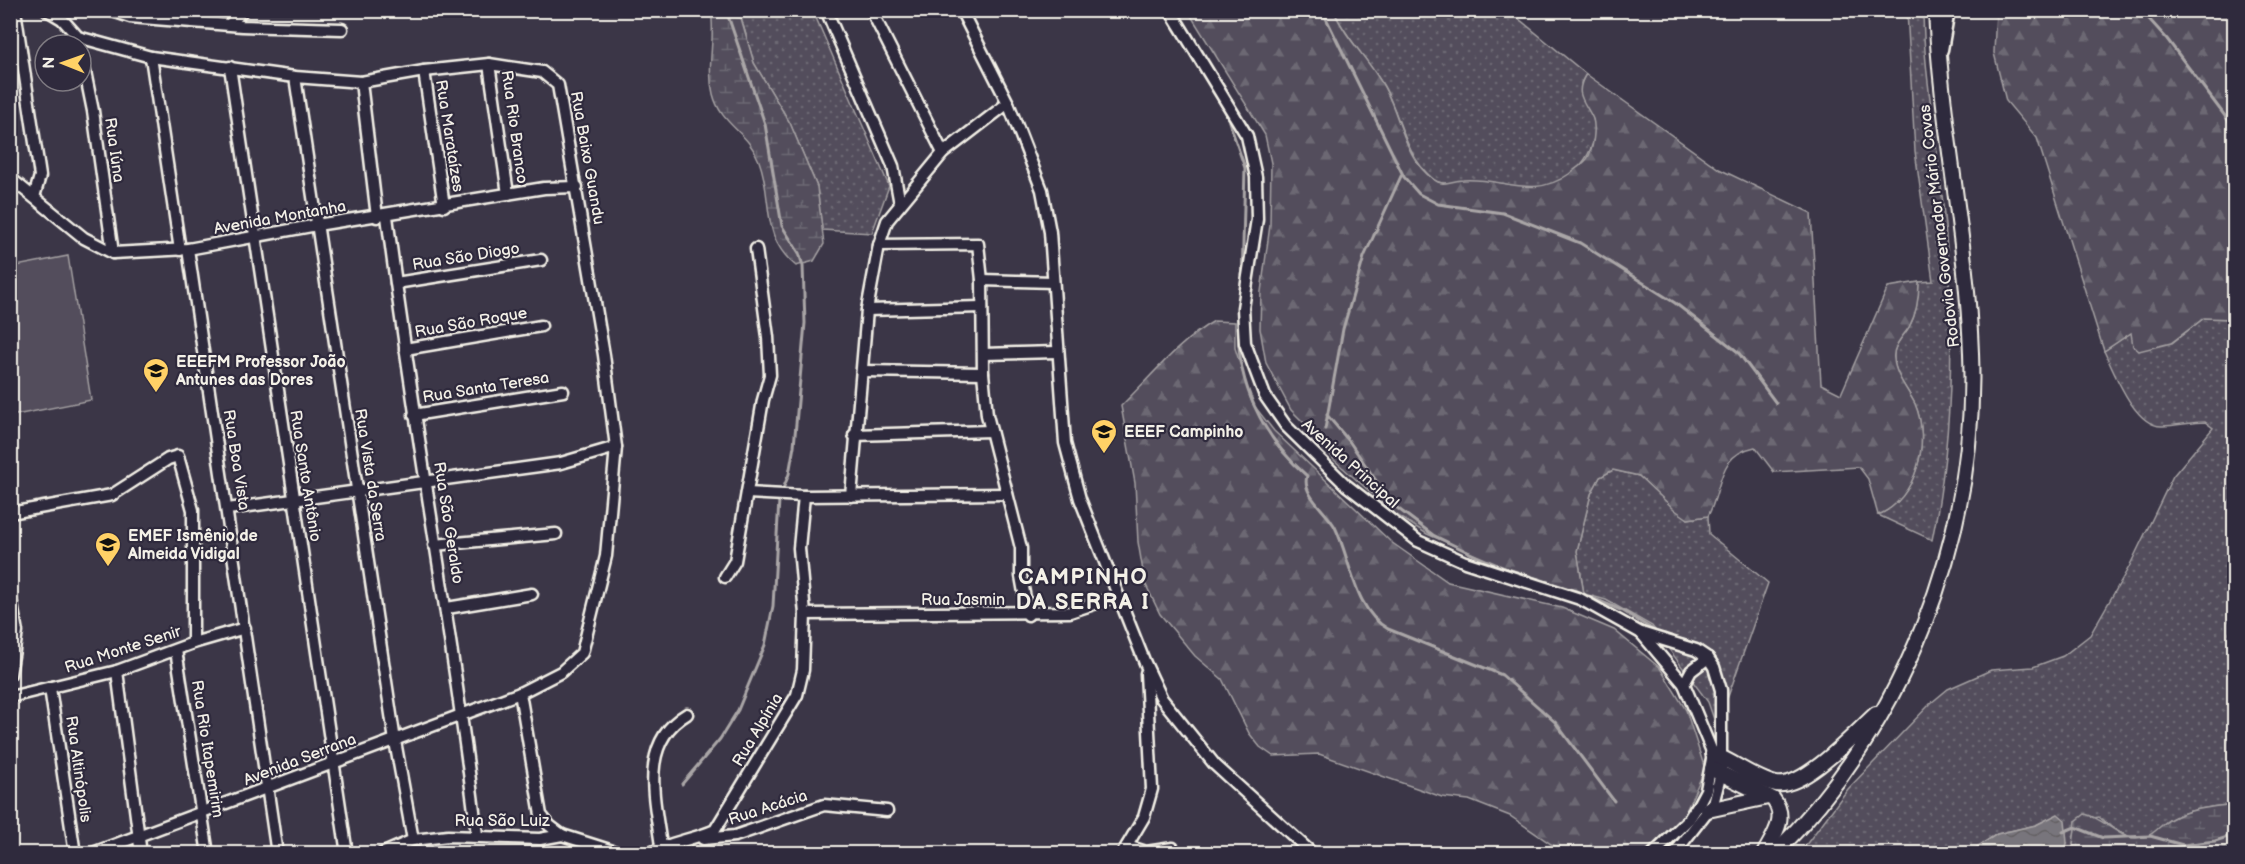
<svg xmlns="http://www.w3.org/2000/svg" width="2245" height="864" font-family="'Balsamiq Sans',sans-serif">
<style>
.grass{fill:url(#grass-dots);stroke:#a4a0a2;stroke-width:1.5}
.forest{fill:url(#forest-firs);stroke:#a4a0a2;stroke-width:1.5}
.wetland{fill:url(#wetland-marsh);stroke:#a4a0a2;stroke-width:1.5}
.pitch{fill:#534e5c;stroke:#a4a0a2;stroke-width:1.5}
.water{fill:url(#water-waves);stroke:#aaa6a7;stroke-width:1.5}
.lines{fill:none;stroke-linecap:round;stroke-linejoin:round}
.stream{stroke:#aaa6a7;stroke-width:3}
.minor-casing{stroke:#f4f1e8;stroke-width:15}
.major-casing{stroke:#f4f1e8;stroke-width:18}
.minor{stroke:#2f2a3d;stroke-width:10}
.major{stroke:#2f2a3d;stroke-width:14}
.labels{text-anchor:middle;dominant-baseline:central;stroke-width:4.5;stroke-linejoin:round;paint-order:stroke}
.street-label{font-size:16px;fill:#f4f1e8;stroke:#2f2a3d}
.poi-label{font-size:16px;font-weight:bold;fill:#f4f1e8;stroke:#2f2a3d;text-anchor:start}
.district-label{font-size:22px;font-weight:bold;letter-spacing:1.5px;fill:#f4f1e8;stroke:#2f2a3d}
</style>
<defs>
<pattern id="grass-dots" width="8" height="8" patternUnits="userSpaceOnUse" patternTransform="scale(1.5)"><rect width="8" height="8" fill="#534e5c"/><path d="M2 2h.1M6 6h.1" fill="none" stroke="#6c6873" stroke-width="1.8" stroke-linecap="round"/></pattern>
<pattern id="forest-firs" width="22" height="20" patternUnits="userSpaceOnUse" patternTransform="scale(1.5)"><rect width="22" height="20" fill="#534e5c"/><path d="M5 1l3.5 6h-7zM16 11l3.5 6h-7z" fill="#6c6873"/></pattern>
<pattern id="wetland-marsh" width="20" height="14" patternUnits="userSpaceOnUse" patternTransform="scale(1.5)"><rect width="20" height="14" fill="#534e5c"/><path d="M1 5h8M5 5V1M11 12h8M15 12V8" fill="none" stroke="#6c6873"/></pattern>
<pattern id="water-waves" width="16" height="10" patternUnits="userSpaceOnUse" patternTransform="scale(1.5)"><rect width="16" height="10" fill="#78747b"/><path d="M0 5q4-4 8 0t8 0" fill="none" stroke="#636063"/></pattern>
</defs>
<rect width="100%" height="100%" fill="#3b3647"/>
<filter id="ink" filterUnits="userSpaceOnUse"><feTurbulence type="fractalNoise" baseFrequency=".0167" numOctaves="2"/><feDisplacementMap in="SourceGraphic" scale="12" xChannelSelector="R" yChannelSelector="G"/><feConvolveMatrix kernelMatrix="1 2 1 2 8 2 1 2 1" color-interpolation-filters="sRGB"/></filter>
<g filter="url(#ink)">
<g class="grass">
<path d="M1448 10 1514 15 1586 74 1581 83C1584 96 1591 110 1594 122 1600 151 1571 184 1543 187 1520 189 1497 184 1475 181 1460 179 1444 189 1432 178 1405 155 1401 119 1386 90 1371 62 1346 39 1334 11Z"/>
<polygon points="739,11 813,11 889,186 872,233 822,230 817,187 790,123 754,63"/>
<path d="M1907 11H1923C1924 76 1937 140 1943 205 1955 318 1955 429 1932 540L1878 515C1917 499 1931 441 1915 404 1908 390 1895 375 1894 359 1892 346 1903 337 1909 327 1917 313 1918 298 1919 282L1933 281 1915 151Z"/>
<path d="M2204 318 2234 319V804C2213 807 2190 808 2171 819 2164 822 2160 830 2153 834 2136 846 2112 829 2099 817L2076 821 2072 853H2064L2067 843 2048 819 2036 825 1997 834 1968 853 1799 854 1848 789 1931 703 1948 689 1991 670 2033 667 2063 656 2090 635 2129 567 2173 476 2213 428 2205 422C2190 422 2177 426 2163 426 2135 428 2114 372 2104 351L2132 332 2172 343Z"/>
<polygon points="1613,470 1639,476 1688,519 1708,516 1709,534 1768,583 1717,728 1708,702 1652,626 1606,600 1584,594 1577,551 1591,494 1600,477"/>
</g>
<g class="forest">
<path d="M1188 11H1334C1346 40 1372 62 1386 91 1401 119 1405 159 1433 179 1444 188 1451 180 1463 180 1502 177 1533 200 1569 174 1575 169 1582 165 1587 159 1593 151 1596 129 1593 119 1585 101 1573 95 1586 74L1719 169 1811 213 1821 384 1841 394 1888 287 1919 282C1919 297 1917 313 1909 327 1903 337 1892 346 1894 359 1895 375 1908 390 1915 404 1931 441 1917 499 1878 515L1868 479 1859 467 1774 472 1755 447C1716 455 1723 488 1708 516L1688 519 1675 510 1639 476 1613 470 1600 477 1591 494 1577 551 1584 594 1518 573 1427 534 1395 514 1334 460 1320 439 1291 410 1266 363 1260 329 1261 292 1270 225 1271 163 1265 135Z"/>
<polygon points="1996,11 2234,11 2234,319 2204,318 2171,343 2139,351 2133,346 2131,333 2104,351 2037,138 2006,101 1994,53"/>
<path d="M1214 321 1235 322V348L1252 403 1274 431 1391 542 1448 582 1562 608 1614 630 1660 668 1686 710 1705 769 1681 822 1653 849 1639 853H1570L1551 844 1510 816 1469 800 1442 797 1319 754 1273 756 1260 747 1249 733 1222 679 1195 656 1160 614 1145 583 1138 542 1135 483 1121 406C1151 377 1178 342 1214 321Z"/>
</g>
<g class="wetland">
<path d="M711 11H739L754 63 790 123 817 187 824 244 814 261 796 266C759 235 774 201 759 161 748 131 721 126 713 94 706 66 716 38 711 11Z"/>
<path d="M2234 804V853H2072L2076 821 2085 814C2103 818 2118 837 2135 838 2153 839 2157 826 2171 819 2190 808 2213 807 2234 804Z"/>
</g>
<polygon class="pitch" points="68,256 91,400 16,415 10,412 11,267"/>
<polygon class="water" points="2058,814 2065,820 2067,843 2064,853 1968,853 1997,834 2036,825"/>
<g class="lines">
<g class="stream">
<polyline points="726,10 765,124 782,226 799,253 803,266 805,323 794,446 789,474 783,489"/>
<polyline points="1322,10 1404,177 1419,194 1438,204 1503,213 1580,243 1675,303 1738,352 1776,403"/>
<polyline points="2141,10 2167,39 2234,128"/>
<polyline points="1225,110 1245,168 1242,283"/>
<path d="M1239 319C1234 380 1262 437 1307 476 1301 494 1327 512 1335 527 1351 560 1354 610 1388 629L1502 675 1555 722 1614 801"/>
<polyline points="1327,415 1349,441 1392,504 1433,535 1492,564 1576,591 1623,611 1655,631"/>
<polyline points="1325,429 1343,329 1364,257 1402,174"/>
<polyline points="682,784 720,739 738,710 765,645 773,606 779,500"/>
<polyline points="2063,832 2075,827 2103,838 2150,836 2183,845 2215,841 2234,835"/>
</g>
<defs>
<g id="minor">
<polyline points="15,10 40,176 34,197"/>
<polyline points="47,10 62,19 78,37 151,57 295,77 361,82 424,71 489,64 542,72 558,85 604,355 616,447 606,556 582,653 561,672 520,693 90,854"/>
<polyline points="109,10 130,17 242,26 342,29"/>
<polyline points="826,10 893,166 900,204"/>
<polyline points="871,10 943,153"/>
<polyline points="961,10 1008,103 1042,190 1050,232 1065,443 1080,499 1145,663 1162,699 1215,765 1313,854"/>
<polyline points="1170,10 1247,136 1256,177 1257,219 1243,308 1245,343 1265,396 1286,426 1346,485 1418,541 1465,562 1580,599 1641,633 1696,650 1708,658 1714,667 1721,690 1721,773 1713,804 1674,854"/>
<polyline points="230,24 243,10"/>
<polyline points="1942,50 1949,10"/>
<polyline points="81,52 93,111 113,253"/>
<polyline points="151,57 180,250"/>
<polyline points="489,64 508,194"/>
<polyline points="230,67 347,854"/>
<polyline points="424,71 444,206"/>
<polyline points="295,77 395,741 413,840"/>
<polyline points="361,82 377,217"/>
<polyline points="10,178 84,238 113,253 188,249 317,225 544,188 577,187"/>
<path d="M387 216C413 423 452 627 477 835"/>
<polyline points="879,245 978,244 982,280 983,373 987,415 1021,548 1021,576 1028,615"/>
<polyline points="188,249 277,854"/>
<polyline points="982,280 1053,282"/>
<polyline points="396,283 541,260"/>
<polyline points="867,310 982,307"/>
<polyline points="405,349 541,326"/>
<polyline points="984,354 1057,352"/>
<polyline points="863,371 983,373"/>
<polyline points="414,415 563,391"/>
<polyline points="854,435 991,431"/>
<polyline points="747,493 804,496 1007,494"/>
<polyline points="851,496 867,310 879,245 887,221 943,153 1008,103"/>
<polyline points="228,509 561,463 616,447"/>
<polyline points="10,513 112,495 168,459 178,456 193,510 193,643"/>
<polyline points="434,545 556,534"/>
<polyline points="725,577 735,561 763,400 770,375 768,337 756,249"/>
<polyline points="10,593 17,632 10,674"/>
<polyline points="447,608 532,594"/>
<polyline points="805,614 1070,612 1118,596"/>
<polyline points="1641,633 1684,684 1713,754 1706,790 1698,805 1689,819 1653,854"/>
<polyline points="176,650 208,854"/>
<polyline points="117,671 141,854"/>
<polyline points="1684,684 1691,671 1708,658"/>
<polyline points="50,688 75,854"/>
<polyline points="520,693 541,815 550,826 562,835"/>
<polyline points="10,697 117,671 193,643 245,628"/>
<polyline points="703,839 735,836 824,805 887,811"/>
<path d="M661 846C655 800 638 743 687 714"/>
<polyline points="1127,846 1146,852 1173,848"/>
<polyline points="381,854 413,840 448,836 540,839 562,835 622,854"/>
<path d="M649 854C668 842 693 840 715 830L797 695 803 670 805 614 799 548 804 496"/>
<polyline points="1122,854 1144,817 1152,789 1146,673"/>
</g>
<g id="major">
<path d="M1713 754C1734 762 1754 779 1776 784 1804 789 1856 732 1876 714"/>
<path d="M1712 769 1773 799C1788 818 1774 835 1764 854"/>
<polyline points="1708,810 1768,797"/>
<path d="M1774 854C1905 724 1978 537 1971 353 1967 238 1941 126 1936 10"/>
</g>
</defs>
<use href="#minor" class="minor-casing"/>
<use href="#major" class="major-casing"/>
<use href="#minor" class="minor"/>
<use href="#major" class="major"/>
</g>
</g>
<defs>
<symbol id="school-pin" viewBox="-11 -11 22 30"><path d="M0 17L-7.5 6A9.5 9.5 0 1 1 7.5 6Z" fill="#ffd166" stroke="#2f2a3d"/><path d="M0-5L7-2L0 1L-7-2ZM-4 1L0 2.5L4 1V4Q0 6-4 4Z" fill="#111"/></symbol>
</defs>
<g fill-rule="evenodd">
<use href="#school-pin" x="141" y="356" width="30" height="40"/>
<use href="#school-pin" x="1089" y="417" width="30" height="40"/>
<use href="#school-pin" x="93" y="530" width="30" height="40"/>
</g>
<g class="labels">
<g class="street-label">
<text transform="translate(514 127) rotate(82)">Rua Rio Branco</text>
<text transform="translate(449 136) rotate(81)">Rua Marataízes</text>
<text transform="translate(114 150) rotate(82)">Rua Iúna</text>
<text transform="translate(587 158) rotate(80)">Rua Baixo Guandu</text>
<text transform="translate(280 218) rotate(-10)">Avenida Montanha</text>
<text transform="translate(1940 226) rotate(-97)">Rodovia Governador Mário Covas</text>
<text transform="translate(466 257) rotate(-9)">Rua São Diogo</text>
<text transform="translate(471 323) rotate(-10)">Rua São Roque</text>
<text transform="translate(486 388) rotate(-9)">Rua Santa Teresa</text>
<text transform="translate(236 460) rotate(81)">Rua Boa Vista</text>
<text transform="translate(1350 464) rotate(42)">Avenida Principal</text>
<text transform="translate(370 475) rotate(81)">Rua Vista da Serra</text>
<text transform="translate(305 476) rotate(81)">Rua Santo Antônio</text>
<text transform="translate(448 523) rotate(81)">Rua São Geraldo</text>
<text x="963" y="600">Rua Jasmin</text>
<text transform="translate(123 650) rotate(-18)">Rua Monte Senir</text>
<text transform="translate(758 730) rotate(-59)">Rua Alpínia</text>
<text transform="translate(207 749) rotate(81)">Rua Rio Itapemirim</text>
<text transform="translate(300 760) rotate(-21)">Avenida Serrana</text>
<text transform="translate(78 769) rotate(82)">Rua Altinópolis</text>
<text transform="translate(768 808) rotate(-18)">Rua Acácia</text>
<text x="502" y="821">Rua São Luiz</text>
</g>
<g class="poi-label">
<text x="176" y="362">EEEFM Professor João<tspan x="176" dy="18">Antunes das Dores</tspan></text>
<text x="1124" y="432">EEEF Campinho</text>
<text x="128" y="536">EMEF Ismênio de<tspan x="128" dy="18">Almeida Vidigal</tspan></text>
</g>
<g class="district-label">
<text x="1083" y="577">CAMPINHO<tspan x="1083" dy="25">DA SERRA I</tspan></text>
</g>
</g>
<rect width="2245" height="864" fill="none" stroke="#2f2a3d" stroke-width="36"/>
<rect x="18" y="18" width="2209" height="828" fill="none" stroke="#f4f1e8" stroke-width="2" filter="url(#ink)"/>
<g transform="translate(63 63) rotate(271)"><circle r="28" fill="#2f2a3d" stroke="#7e7a81" stroke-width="1.5"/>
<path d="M0-4.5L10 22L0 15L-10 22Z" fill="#ffd166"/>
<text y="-9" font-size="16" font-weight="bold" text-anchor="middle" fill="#f4f1e8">N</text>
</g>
</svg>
